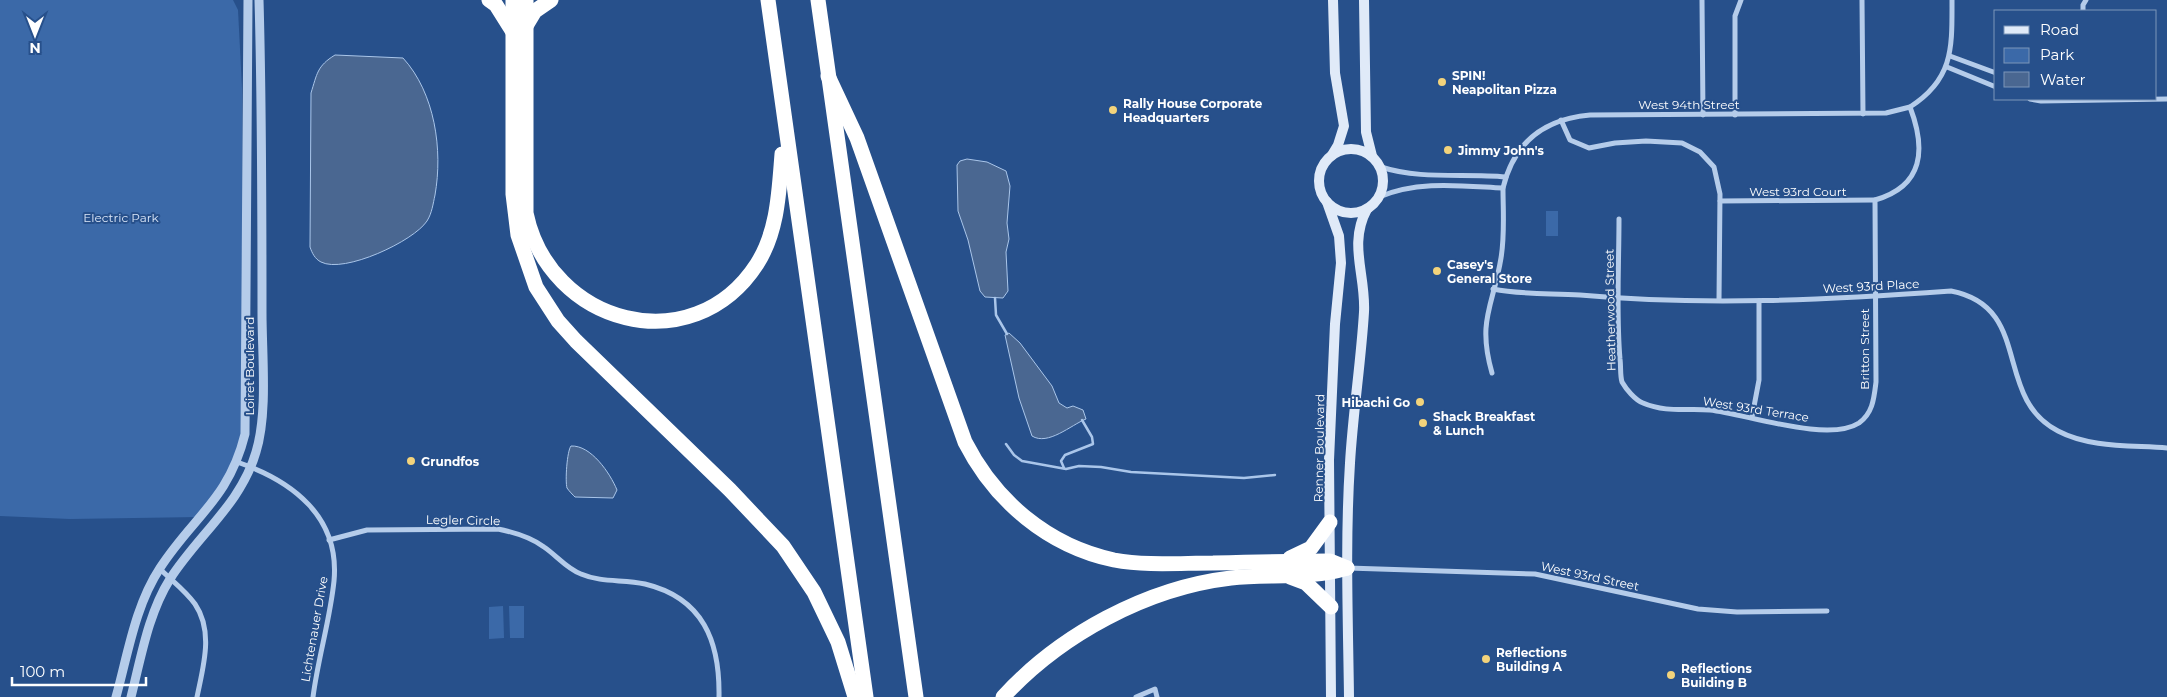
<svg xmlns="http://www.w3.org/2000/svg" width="2167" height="697" font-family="Montserrat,sans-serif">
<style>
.green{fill:#3b69a8}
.water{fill:#4a6791;stroke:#aac6ea}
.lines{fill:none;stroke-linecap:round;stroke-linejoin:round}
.stream{stroke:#aac6ea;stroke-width:2.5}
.minor{stroke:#b5ccea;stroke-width:5}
.tertiary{stroke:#b5ccea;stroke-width:9}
.secondary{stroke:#e0eaf8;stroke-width:10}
.motorway{stroke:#fff;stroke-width:15}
.poi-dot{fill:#f3d37b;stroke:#27508b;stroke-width:2}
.labels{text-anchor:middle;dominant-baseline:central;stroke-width:4;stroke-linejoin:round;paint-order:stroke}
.poi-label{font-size:12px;font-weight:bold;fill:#fff;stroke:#27508b;text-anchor:start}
.street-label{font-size:12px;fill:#fff;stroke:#27508b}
.park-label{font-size:12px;fill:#dae6f8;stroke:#27508b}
</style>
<rect width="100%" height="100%" fill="#27508b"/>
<g class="green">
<polygon points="0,0 233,0 238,10 242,88 244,415 240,450 227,481 199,517 70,519 0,516"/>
<rect x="1546" y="211" width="12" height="25"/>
<polygon points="503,606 504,638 489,639 489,607"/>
<polygon points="509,606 524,606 524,638 510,638"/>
</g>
<g class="water">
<path d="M335 55 403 58C435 93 443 150 435 195 433 204 432 213 427 221 414 241 344 274 321 262 315 259 312 253 310 247L311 93C317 74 317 66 335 55Z"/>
<polygon points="967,159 987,162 1006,171 1010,186 1007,223 1009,239 1006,252 1008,291 1003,298 985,297 980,291 968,240 958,211 957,165 960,161"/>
<path d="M1009 333 1020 343 1052 386 1059 403 1067 408 1073 406 1083 410 1086 419C1071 425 1048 446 1032 436L1019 398 1005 335Z"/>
<path d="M571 446C591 445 610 473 617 490L613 498 575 497C573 495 569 491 567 488 565 481 567 451 571 446Z"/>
</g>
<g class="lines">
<g class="stream">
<polyline points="995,298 996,315 1007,334"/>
<polyline points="1006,444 1014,455 1022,461 1066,469 1079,466 1101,467 1131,472 1244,478 1275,475"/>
<polyline points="1064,468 1061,461 1065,455 1093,444 1092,437 1082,420"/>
</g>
<g class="minor">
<polyline points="1702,0 1703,115"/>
<polyline points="1862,0 1863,114"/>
<polyline points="2083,11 2083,5 2086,0"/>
<polyline points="1950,56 1996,73"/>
<polyline points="1947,67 1996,87"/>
<polyline points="2030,99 2041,101 2167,99"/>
<polyline points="1735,115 1735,16 1741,0"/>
<polyline points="1561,120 1570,140 1589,148 1615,143 1646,141 1682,143 1700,152 1714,167 1720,194 1719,300"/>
<path d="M1381 167C1421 180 1464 173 1506 177"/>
<path d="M1379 197C1418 180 1462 186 1503 188"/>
<polyline points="1720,201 1875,200"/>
<path d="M1619 219C1619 265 1616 313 1620 359 1621 366 1620 376 1622 382 1626 389 1635 400 1643 403 1666 413 1687 408 1710 410 1746 414 1828 443 1859 423 1873 413 1874 398 1876 382L1875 200C1924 186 1926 149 1910 107 1954 79 1952 47 1952 0"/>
<path d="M1493 289C1523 295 1551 293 1580 295 1703 306 1827 300 1951 291 2034 307 1992 397 2058 431 2090 448 2132 445 2167 448"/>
<path d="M1492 373C1477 320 1493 307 1501 258 1505 235 1503 211 1503 188 1514 142 1544 119 1590 115L1886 113 1910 107"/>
<polyline points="1752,417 1759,380 1759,301"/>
<path d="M237 462C293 481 340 517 334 581 330 620 318 658 313 697"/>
<path d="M329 540 367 530 498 529C513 532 532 538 544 547 556 555 567 569 581 574 602 583 623 579 645 584 703 598 720 641 719 697"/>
<path d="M159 568C171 580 185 590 195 604 214 632 203 667 197 697"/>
<polyline points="1348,568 1535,574 1698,609 1737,612 1827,611"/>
<polyline points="1136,697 1155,689 1157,697"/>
</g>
<g class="tertiary">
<path d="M116 697C128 654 135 606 160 568 193 517 229 499 245 434L248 0"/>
<path d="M131 697C141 658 148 614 170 579 198 535 241 504 256 452 268 413 262 355 262 313 262 209 262 104 259 0"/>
</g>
<g class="secondary">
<polyline points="1364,0 1366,132 1372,156"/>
<circle cx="1351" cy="181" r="32"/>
<polyline points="1332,155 1338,145 1344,126 1335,73 1333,0"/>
<polyline points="1327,202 1339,236 1341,263 1335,324 1329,460 1331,697"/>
<path d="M1349 697C1348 619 1345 541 1350 463 1353 412 1361 362 1364 312 1366 275 1348 244 1367 209"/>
</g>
<g class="motorway">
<polyline points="489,0 496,5 513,32"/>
<polyline points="513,0 513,194 518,235 536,287 558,321 576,341 730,490 783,546 814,592 838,642 855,697"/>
<path d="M526 0V213C549 324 692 364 757 264 778 231 779 191 782 154"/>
<polyline points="768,0 866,697"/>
<polyline points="818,0 916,697"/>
<polyline points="526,26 535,11 551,0"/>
<path d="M828 76 857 138 965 442C995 501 1048 546 1114 560 1146 566 1180 563 1213 563 1252 562 1291 561 1330 561L1347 568"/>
<polyline points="1290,558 1311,548 1330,522"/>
<polyline points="1290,577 1306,583 1331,607"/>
<path d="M1003 697C1060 635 1146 588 1231 578 1269 574 1311 579 1347 568"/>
</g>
</g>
<g class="poi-dot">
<circle cx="1442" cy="82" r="5"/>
<circle cx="1113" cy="110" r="5"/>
<circle cx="1448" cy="150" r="5"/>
<circle cx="1437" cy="271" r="5"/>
<circle cx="1420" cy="402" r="5"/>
<circle cx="1423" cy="423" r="5"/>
<circle cx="411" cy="461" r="5"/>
<circle cx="1486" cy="659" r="5"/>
<circle cx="1671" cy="675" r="5"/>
</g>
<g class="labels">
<g class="poi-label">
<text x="1452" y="75">SPIN!<tspan x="1452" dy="14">Neapolitan Pizza</tspan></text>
<text x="1123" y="103">Rally House Corporate<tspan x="1123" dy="14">Headquarters</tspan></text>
<text x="1458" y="150">Jimmy John's</text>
<text x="1447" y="264">Casey's<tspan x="1447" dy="14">General Store</tspan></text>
<text x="1410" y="402" text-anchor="end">Hibachi Go</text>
<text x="1433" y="416">Shack Breakfast<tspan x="1433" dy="14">&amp; Lunch</tspan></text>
<text x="421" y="461">Grundfos</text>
<text x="1496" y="652">Reflections<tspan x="1496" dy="14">Building A</tspan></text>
<text x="1681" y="668">Reflections<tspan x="1681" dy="14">Building B</tspan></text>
</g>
<g class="street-label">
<text x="1689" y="104">West 94th Street</text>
<text x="1798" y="191">West 93rd Court</text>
<text transform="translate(1871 286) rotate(-3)">West 93rd Place</text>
<text transform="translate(1610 310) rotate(-91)">Heatherwood Street</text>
<text transform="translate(1864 349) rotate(-90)">Britton Street</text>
<text transform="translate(249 366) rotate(-90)">Loiret Boulevard</text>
<text transform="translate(1756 409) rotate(9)">West 93rd Terrace</text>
<text transform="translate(1319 448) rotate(-89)">Renner Boulevard</text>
<text transform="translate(463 520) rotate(1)">Legler Circle</text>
<text transform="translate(1590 576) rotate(12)">West 93rd Street</text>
<text transform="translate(314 629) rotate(-80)">Lichtenauer Drive</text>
</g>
<g class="park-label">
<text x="121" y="217">Electric Park</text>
</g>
</g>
<rect x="1994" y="10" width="162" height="90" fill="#27508b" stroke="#7d96b9"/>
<rect x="2004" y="26" width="25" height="8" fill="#e0eaf8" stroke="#7d96b9"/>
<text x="2040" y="35" font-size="15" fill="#ffffff">Road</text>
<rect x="2004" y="48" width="25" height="15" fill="#3b69a8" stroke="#7d96b9"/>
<text x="2040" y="60" font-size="15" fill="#ffffff">Park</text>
<rect x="2004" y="72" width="25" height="15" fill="#4a6791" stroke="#7d96b9"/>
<text x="2040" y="85" font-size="15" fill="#ffffff">Water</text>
<g transform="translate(35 35) rotate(180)" stroke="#27508b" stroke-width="4" paint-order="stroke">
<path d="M0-4L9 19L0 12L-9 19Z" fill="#ffffff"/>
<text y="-8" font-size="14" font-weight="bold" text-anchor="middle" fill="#ffffff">N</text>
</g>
<path d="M12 677v8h134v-8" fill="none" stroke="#ffffff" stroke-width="2.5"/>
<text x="20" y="677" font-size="15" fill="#ffffff" stroke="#27508b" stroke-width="4" paint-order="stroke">100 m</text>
</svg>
